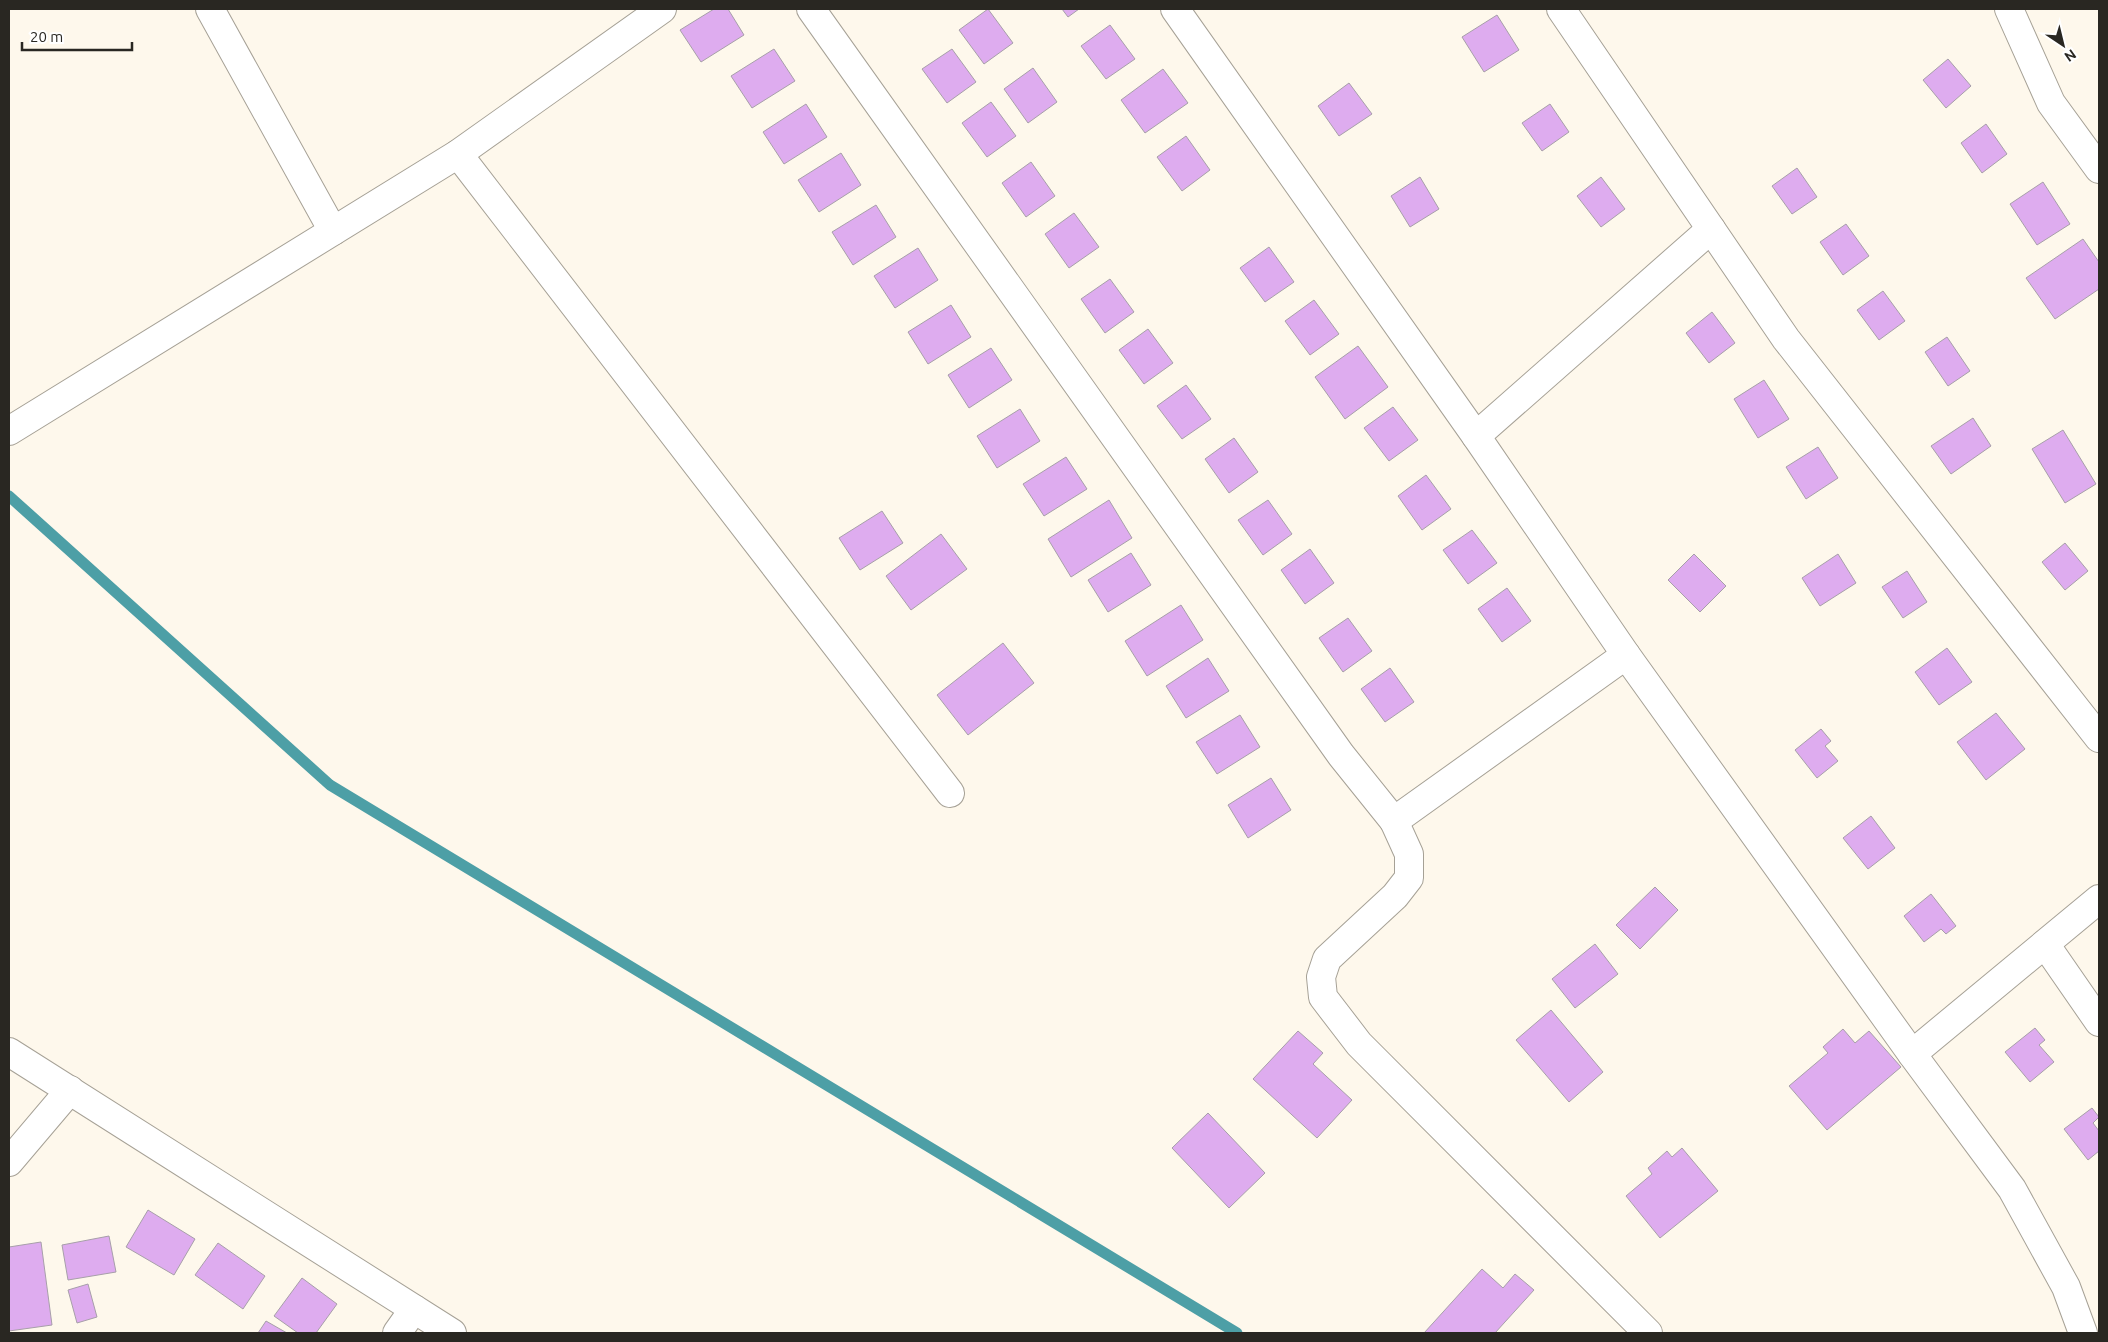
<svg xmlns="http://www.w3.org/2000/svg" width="2108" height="1342" font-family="Ubuntu,sans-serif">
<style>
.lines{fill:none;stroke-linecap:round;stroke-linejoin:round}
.stream{stroke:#4d9fa6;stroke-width:11}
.building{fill:#deacef;stroke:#a79fa9}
.minor-casing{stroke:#a6a196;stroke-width:30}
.minor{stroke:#fff;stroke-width:28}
</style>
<rect width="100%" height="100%" fill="#fef8ec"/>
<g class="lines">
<polyline class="stream" points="9,496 330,785 1237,1333"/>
</g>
<g class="building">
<polygon points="714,9 728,9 744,35 701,62 680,30"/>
<polygon points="988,9 1013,43 984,64 959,30"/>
<polygon points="1062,9 1079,9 1068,17"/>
<polygon points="1497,15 1519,50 1484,72 1462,37"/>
<polygon points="1110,25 1135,59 1106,79 1081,46"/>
<polygon points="774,49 795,81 752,108 731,76"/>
<polygon points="952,49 976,82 947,103 922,69"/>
<polygon points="1948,59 1971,86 1946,108 1923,80"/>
<polygon points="1033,68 1057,102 1028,123 1004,89"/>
<polygon points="1163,69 1188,103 1145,133 1121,100"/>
<polygon points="1349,83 1372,114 1339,136 1318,106"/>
<polygon points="991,102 1016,136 987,157 962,123"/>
<polygon points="806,104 827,137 784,164 763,132"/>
<polygon points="1550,104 1569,132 1542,151 1522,123"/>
<polygon points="1986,124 2007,154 1982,173 1961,143"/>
<polygon points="1186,136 1210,170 1182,191 1157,157"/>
<polygon points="841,153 861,185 819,212 798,180"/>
<polygon points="1031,162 1055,196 1026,217 1002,183"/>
<polygon points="1797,168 1817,197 1792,214 1772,186"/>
<polygon points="1420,177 1439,209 1410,227 1391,196"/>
<polygon points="1601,177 1625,209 1601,227 1577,196"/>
<polygon points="2043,182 2070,224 2037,245 2010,204"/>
<polygon points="876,205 896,237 853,265 832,232"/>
<polygon points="1074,213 1099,247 1069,268 1045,234"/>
<polygon points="1846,224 1869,256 1843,275 1820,242"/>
<polygon points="2083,239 2099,262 2099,289 2055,319 2026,278"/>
<polygon points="1269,247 1294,282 1265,302 1240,268"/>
<polygon points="918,248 938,280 895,308 874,276"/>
<polygon points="1110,279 1134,312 1105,333 1081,299"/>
<polygon points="1883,291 1905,321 1879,340 1857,310"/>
<polygon points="1314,300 1339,334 1310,355 1285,321"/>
<polygon points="951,305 971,337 928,364 908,332"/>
<polygon points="1712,312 1735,343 1709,363 1686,333"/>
<polygon points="1148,329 1173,363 1144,384 1119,350"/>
<polygon points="1947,337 1970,371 1948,386 1925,352"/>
<polygon points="1358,346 1388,387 1345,419 1315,377"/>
<polygon points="991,348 1012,380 969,408 948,375"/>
<polygon points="1764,380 1789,419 1758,438 1734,399"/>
<polygon points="1186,385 1211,419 1182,439 1157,406"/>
<polygon points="1393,407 1418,440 1389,461 1364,428"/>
<polygon points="1020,409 1040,441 997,468 977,436"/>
<polygon points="1973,418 1991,446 1951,474 1931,446"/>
<polygon points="2063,430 2096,484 2065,503 2032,449"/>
<polygon points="1234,438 1258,472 1229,493 1205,459"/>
<polygon points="1818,447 1838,478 1806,499 1786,467"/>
<polygon points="1066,457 1087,489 1044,516 1023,484"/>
<polygon points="1426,475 1451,509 1422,530 1398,496"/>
<polygon points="1109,500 1132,538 1071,577 1048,539"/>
<polygon points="1268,500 1292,534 1263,555 1238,520"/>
<polygon points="882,511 903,543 860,570 839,538"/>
<polygon points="1472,530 1497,563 1468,584 1443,550"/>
<polygon points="941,534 967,569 911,610 886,576"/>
<polygon points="2065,543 2088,571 2065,590 2042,562"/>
<polygon points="1310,549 1334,583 1305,604 1281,570"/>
<polygon points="1131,553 1151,585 1108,612 1088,580"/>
<polygon points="1694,554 1726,586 1700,612 1668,580"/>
<polygon points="1838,554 1856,583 1820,606 1802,578"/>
<polygon points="1907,571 1927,602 1903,618 1882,587"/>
<polygon points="1507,588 1531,621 1502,642 1478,609"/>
<polygon points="1181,605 1203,640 1147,676 1125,641"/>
<polygon points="1348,618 1372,651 1343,672 1319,638"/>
<polygon points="1003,643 1034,683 968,735 937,695"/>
<polygon points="1947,648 1972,682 1939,705 1915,672"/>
<polygon points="1208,658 1229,691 1186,718 1166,686"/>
<polygon points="1390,668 1414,702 1385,722 1361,689"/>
<polygon points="1996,713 2025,749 1986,780 1957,742"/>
<polygon points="1240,715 1260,747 1217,774 1196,742"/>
<polygon points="1821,729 1831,741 1825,746 1838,761 1817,778 1795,750"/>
<polygon points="1271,778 1291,810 1248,838 1228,805"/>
<polygon points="1871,816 1895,848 1868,869 1843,838"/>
<polygon points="1655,887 1678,910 1640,949 1616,925"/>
<polygon points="1931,894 1956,926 1946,934 1941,929 1924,942 1904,916"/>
<polygon points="1595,944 1618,974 1575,1008 1552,979"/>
<polygon points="1551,1010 1603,1072 1569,1102 1516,1040"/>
<polygon points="2035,1028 2045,1040 2039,1045 2054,1062 2030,1082 2005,1052"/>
<polygon points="1843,1029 1855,1043 1869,1031 1901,1067 1827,1130 1789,1086 1828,1053 1823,1047"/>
<polygon points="1298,1031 1323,1053 1313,1064 1352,1100 1317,1138 1253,1079"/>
<polygon points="2092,1108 2099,1117 2093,1123 2099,1131 2099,1151 2088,1160 2064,1129"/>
<polygon points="1208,1113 1265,1173 1229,1208 1172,1148"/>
<polygon points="1682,1148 1718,1191 1660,1238 1626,1196 1652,1174 1648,1168 1667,1151 1672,1157"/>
<polygon points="148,1210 195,1239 174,1275 126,1247"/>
<polygon points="109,1236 116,1272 68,1280 62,1245"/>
<polygon points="41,1242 52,1325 9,1331 9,1247"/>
<polygon points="218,1243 265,1276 243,1309 195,1275"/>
<polygon points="1482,1269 1503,1288 1515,1274 1534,1290 1495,1333 1424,1333"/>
<polygon points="302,1278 337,1304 316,1333 298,1333 274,1316"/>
<polygon points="88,1284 97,1317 77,1323 68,1290"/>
<polygon points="266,1321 287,1333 258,1333"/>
</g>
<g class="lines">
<defs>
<g id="minor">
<polyline points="210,9 333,231"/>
<polyline points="811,9 1341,755 1394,821 1626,655"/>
<polyline points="1175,9 1476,436 1626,655 1912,1054 2012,1189 2066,1287 2083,1333"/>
<polyline points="1561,9 1786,339 2099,738"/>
<polyline points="2009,9 2051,103 2099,169"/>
<polyline points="458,154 950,793"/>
<polyline points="9,431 458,154 662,9"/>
<polyline points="1476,436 1711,229"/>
<polyline points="1394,821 1409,854 1409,878 1395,896 1327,959 1321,977 1323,997 1359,1044 1648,1333"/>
<polyline points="2045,944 2099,1022"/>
<polyline points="9,1052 452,1333"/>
<polyline points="1912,1054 2099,899"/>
<polyline points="9,1162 70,1090"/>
<polyline points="397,1333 414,1309"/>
</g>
</defs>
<use href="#minor" class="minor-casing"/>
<use href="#minor" class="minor"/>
</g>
<rect width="2108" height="1342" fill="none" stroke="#292722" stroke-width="20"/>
<g transform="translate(2063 45) rotate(145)" stroke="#ffffff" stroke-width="4" paint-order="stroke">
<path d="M0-4L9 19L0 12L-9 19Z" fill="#292722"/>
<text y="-8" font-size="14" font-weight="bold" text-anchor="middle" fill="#292722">N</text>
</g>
<path d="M22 42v8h110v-8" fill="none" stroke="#292722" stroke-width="2.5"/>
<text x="30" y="42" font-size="15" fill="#292722" stroke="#ffffff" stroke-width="4" paint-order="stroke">20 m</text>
</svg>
